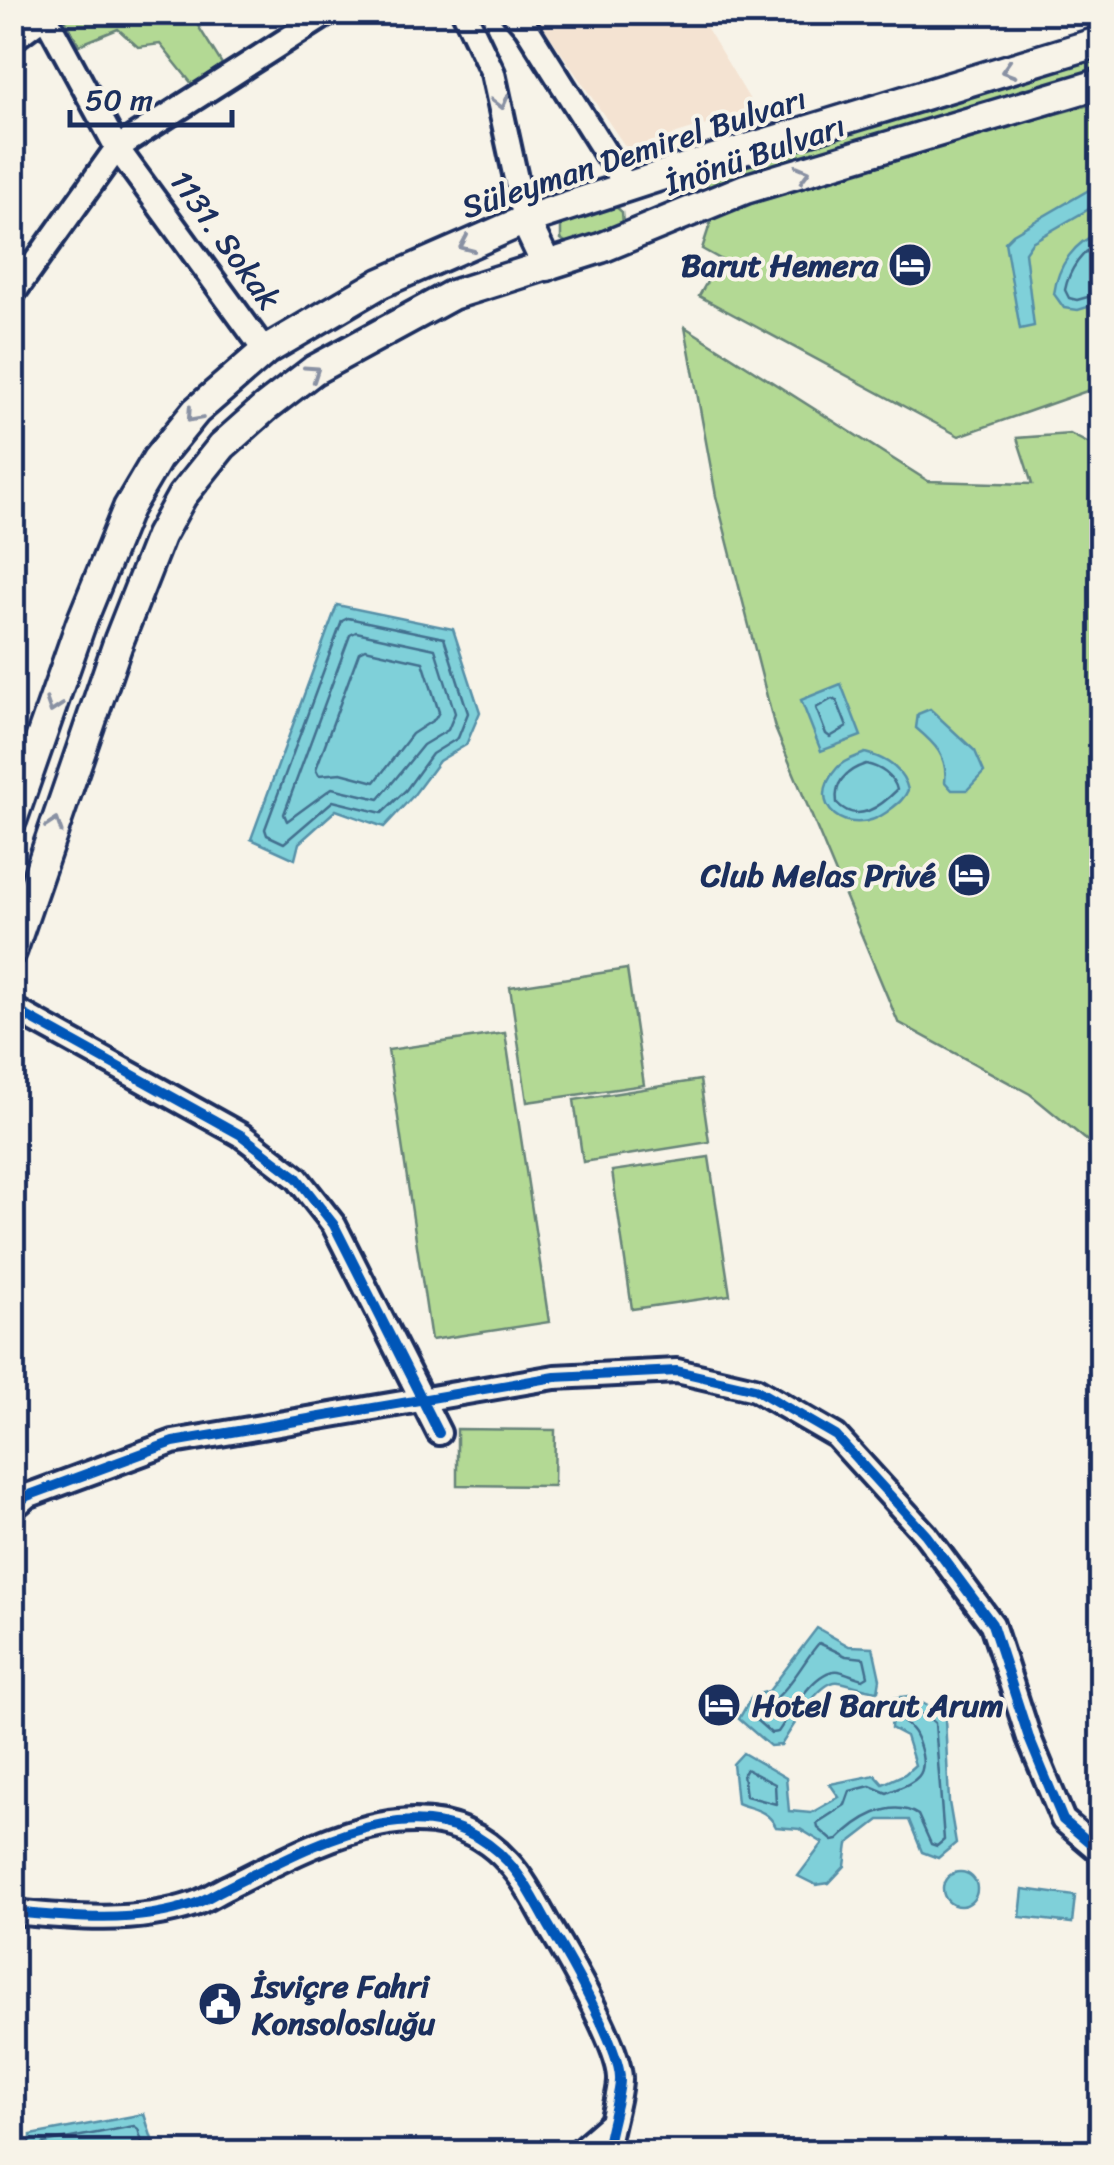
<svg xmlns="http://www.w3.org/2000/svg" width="1114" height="2165" font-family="Sriracha,sans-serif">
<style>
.built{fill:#f4e3d2}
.green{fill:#b3d994;stroke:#678479;stroke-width:2.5}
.water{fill:#7fd0d9;stroke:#5790a8;stroke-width:2.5}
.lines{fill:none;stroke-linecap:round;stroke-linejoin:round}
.shore{stroke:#436f8f;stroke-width:2.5}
.minor-casing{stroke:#1b2f5e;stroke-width:30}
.major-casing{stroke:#1b2f5e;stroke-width:35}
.minor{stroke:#f7f3e8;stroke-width:22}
.major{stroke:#f7f3e8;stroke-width:28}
.cycleway-casing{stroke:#f7f3e8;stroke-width:16}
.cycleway{stroke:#0057b8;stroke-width:10}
.oneway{stroke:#8991a3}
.labels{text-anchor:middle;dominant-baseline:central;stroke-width:8;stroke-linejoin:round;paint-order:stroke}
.street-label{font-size:32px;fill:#1b2f5e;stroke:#f7f3e8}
.poi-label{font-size:32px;font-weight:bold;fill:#1b2f5e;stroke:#f7f3e8;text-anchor:end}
</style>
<rect width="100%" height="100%" fill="#f7f3e8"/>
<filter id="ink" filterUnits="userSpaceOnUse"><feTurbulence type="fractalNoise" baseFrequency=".01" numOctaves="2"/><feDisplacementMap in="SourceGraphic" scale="20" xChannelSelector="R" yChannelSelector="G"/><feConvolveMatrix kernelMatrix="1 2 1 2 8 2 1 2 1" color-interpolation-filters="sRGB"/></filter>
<g filter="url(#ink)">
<polygon class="built" points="534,13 698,13 756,110 627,149"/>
<g class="green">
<polygon points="62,13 190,13 222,64 193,85 160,44 138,47 118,29 79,45"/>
<polygon points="1101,55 1101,69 709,188 705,175"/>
<polygon points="1101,102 1101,386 959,436 699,296 720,259 702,249 712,218 735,208 1013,125"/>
<polygon points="614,205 622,212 623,225 571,246 561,239 561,223"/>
<polygon points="685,327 928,481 1032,484 1017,438 1070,434 1101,450 1101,1152 1030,1094 898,1022 775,728 716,496"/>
<polygon points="627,969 644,1085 527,1102 510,987"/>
<polygon points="505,1033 549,1322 431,1340 388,1050"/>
<polygon points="700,1080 709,1142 583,1162 574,1100"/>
<polygon points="709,1157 730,1295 632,1309 612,1171"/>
<polygon points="457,1429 555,1430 554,1486 457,1485"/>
</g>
<g class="water">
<polygon points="1101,183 1101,202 1032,242 1025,252 1034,326 1020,329 1005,242 1013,234"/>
<path d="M1101 232 1098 273 1101 277V303L1078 310 1064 308 1054 294C1058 265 1074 242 1101 232Z"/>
<polygon points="337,605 453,629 480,712 466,745 439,761 413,796 384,827 336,810 299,843 295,859 251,839"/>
<polygon points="841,684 861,736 821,751 801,700"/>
<path d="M930 709 975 751 984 772 967 790H952L945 782C948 756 935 744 916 728L918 714Z"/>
<path d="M865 753C885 758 903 768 908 790 904 800 896 805 887 812 848 840 803 806 837 768 843 760 856 757 865 753Z"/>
<path d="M817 1628 849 1646 873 1647 880 1679 878 1691C865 1690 852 1684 839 1682 820 1678 791 1730 781 1745L770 1746 739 1719 752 1696 769 1691Z"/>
<path d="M908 1696 936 1710 945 1718 949 1802 956 1843 938 1858 922 1852 909 1820H879L848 1844 845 1866 829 1883 816 1885 798 1876 823 1843 800 1829 776 1827C767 1809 754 1810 737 1803L733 1764 743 1753 786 1778 789 1811 811 1813 839 1797 830 1784 875 1775 883 1784 905 1774 915 1765 906 1736 891 1728 893 1698Z"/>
<circle cx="960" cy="1889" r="17"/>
<polygon points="1023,1889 1075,1896 1072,1923 1020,1917"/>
<polygon points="144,2114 156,2152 31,2152 31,2135"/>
</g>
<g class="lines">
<g class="shore">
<path d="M1102 242C1082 250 1069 270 1065 290L1069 298 1077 300 1102 293"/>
<polygon points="348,618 444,638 468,713 458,738 432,754 406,790 382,813 333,801 284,843 267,835 265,829 342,621"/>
<polygon points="356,632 435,649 455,713 448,730 423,745 379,799 332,788 287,821 284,814 350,635"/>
<polygon points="365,649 423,662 439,712 435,719 412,734 375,782 341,773 319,775 316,769 359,652"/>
<polygon points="832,699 837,701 847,727 830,737 826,734 816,708"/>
<path d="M866 764C880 767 894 776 897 790 881 806 857 825 837 803 834 782 847 770 866 764Z"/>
<path d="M819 1643 846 1656 864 1658 868 1676 863 1679C855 1677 847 1673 839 1671 814 1668 790 1715 778 1732L771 1733 755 1719C757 1702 765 1707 776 1698 793 1684 805 1659 819 1643Z"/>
<path d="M905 1708 929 1718 935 1723 944 1840 937 1846 931 1844 918 1815C891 1797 857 1820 838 1840L833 1841 818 1828 817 1823 845 1805 850 1791 870 1786 887 1793C913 1782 930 1779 920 1747 916 1734 913 1729 902 1721Z"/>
<polygon points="746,1769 775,1784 776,1804 746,1796 743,1774"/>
<polyline points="40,2152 44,2143 134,2126 138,2129 145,2152"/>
</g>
<defs>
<g id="minor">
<polyline points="43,12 117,148 265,351"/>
<polyline points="464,12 493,73 525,220"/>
<polyline points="513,12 526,27 627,187"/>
<polyline points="12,40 44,16"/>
<polyline points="12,295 117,148 330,12"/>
<polyline points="12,1008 241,1135 297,1178 334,1225 439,1433"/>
<polyline points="12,1509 27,1496 173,1442 555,1377 677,1371 755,1389 836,1436 926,1535 992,1624 1029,1738 1063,1820 1102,1853"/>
<path d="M12 1912C73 1918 136 1924 194 1904 206 1900 217 1892 228 1887 311 1846 430 1776 508 1862 525 1880 537 1905 549 1926 567 1956 619 2046 620 2078 621 2093 608 2132 606 2152"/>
<polyline points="578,2152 608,2126"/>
</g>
<g id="major">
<polyline points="525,220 547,266"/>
<polyline points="12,820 81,623 128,508 157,459 196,411 265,351 381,283 525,220 694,165 1102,41"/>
<polyline points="12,951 119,640 160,536 182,496 222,446 266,407 314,370 452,295 601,248 745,189 1102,83"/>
</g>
</defs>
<use href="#minor" class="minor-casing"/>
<use href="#major" class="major-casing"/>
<use href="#minor" class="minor"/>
<use href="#major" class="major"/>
<defs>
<g id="cycleway">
<polyline points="12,1008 241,1135 297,1178 334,1225 439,1433"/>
<polyline points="12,1509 27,1496 173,1442 555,1377 677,1371 755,1389 836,1436 926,1535 992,1624 1029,1738 1063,1820 1102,1853"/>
<path d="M12 1912C73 1918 136 1924 194 1904 206 1900 217 1892 228 1887 311 1846 430 1776 508 1862 525 1880 537 1905 549 1926 567 1956 619 2046 620 2078 621 2093 608 2132 606 2152"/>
</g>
</defs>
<use href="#cycleway" class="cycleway-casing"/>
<use href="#cycleway" class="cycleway"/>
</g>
<defs><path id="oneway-chevron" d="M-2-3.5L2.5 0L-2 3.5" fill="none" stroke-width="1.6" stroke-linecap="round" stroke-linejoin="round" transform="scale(2.5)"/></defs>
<g class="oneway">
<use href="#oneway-chevron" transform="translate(1008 70) rotate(163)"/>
<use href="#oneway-chevron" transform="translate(501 102) rotate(75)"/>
<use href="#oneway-chevron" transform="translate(803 173) rotate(-16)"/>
<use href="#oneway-chevron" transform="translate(466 245) rotate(156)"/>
<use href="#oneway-chevron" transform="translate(313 372) rotate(-34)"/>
<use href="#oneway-chevron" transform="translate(193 416) rotate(132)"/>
<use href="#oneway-chevron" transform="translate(53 706) rotate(109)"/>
<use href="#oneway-chevron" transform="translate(55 825) rotate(-71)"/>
</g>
</g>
<defs>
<symbol id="hotel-disc" viewBox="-11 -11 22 22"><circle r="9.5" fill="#1b2f5e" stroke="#f7f3e8"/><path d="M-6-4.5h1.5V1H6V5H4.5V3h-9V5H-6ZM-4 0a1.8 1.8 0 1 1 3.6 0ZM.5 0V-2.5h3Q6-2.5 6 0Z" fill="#fff"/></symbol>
<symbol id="civic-disc" viewBox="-11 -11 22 22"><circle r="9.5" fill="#1b2f5e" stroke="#f7f3e8"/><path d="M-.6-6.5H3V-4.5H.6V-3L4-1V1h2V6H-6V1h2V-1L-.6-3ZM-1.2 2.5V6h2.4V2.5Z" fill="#fff"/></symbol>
</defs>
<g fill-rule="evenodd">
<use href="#hotel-disc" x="885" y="240" width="50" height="50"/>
<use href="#hotel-disc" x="944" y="850" width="50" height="50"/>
<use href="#hotel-disc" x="694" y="1680" width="50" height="50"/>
<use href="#civic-disc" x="195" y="1979" width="50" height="50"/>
</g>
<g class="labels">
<g class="street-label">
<text transform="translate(634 153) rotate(-18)">Süleyman Demirel Bulvarı</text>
<text transform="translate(755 155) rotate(-19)">İnönü Bulvarı</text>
<text transform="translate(225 240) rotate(54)">1131. Sokak</text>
</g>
<g class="poi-label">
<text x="878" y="265">Barut Hemera</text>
<text x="936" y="875">Club Melas Privé</text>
<text x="752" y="1705" text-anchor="start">Hotel Barut Arum</text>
<text x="252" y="1986" text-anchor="start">İsviçre Fahri<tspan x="252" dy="37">Konsolosluğu</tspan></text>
</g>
</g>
<rect width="1114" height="2165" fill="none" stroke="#f7f3e8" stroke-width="50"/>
<rect x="25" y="25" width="1064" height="2115" fill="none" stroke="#1b2f5e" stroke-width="4" filter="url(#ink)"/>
<path d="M70 110v15h162v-15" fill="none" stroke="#1b2f5e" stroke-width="5"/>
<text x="85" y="110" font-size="30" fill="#1b2f5e" stroke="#f7f3e8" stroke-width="8" paint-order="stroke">50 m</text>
</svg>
